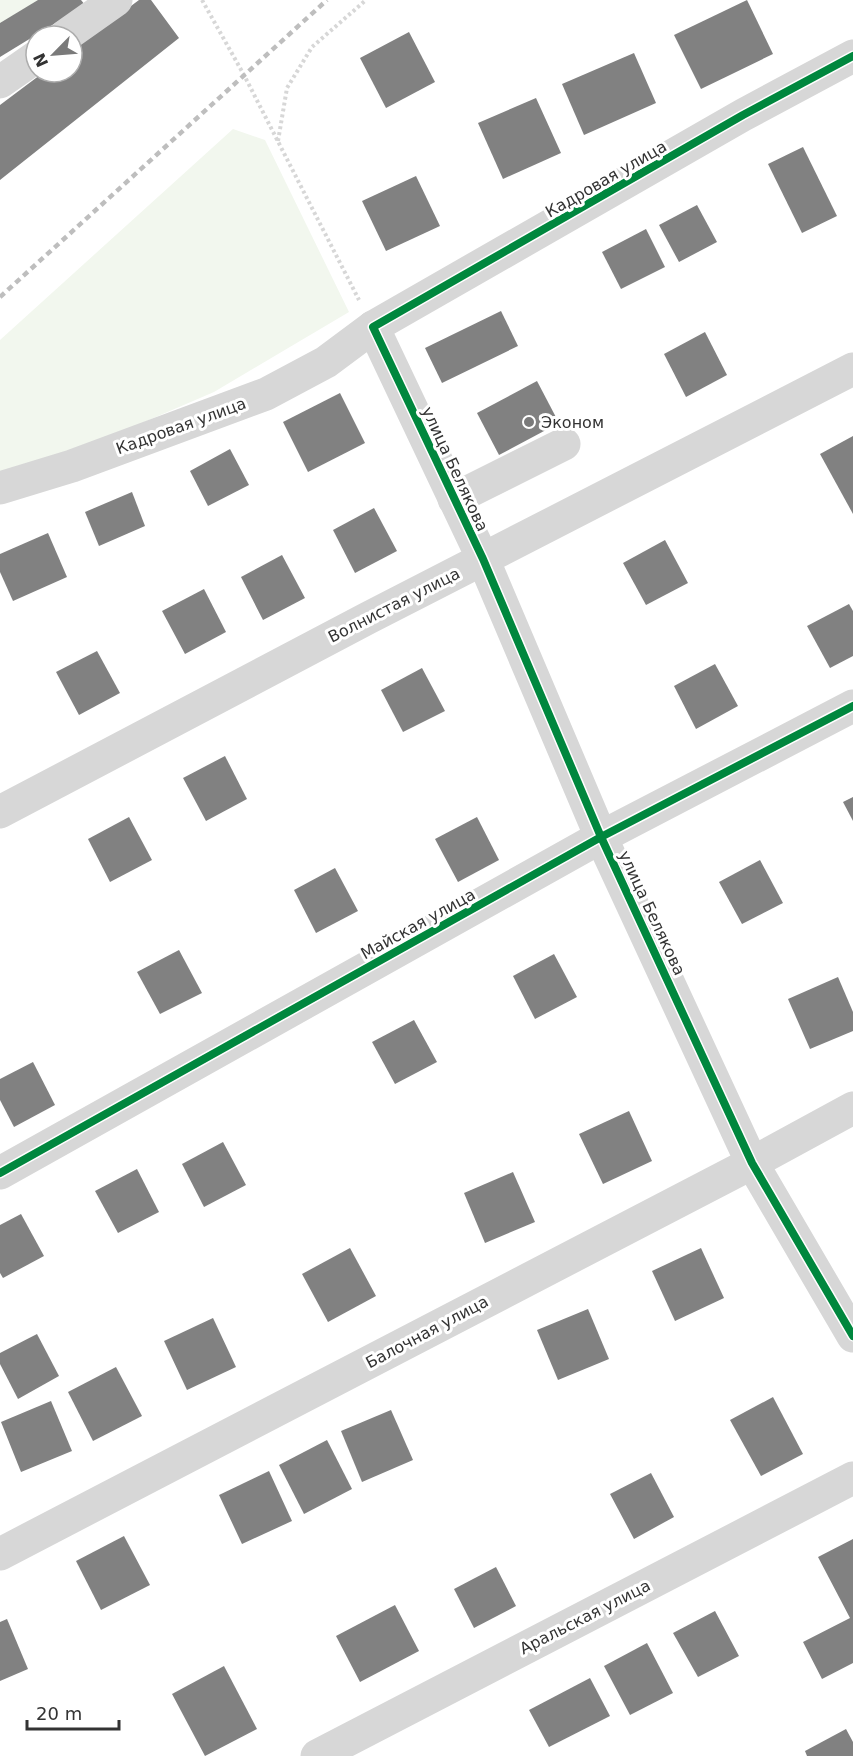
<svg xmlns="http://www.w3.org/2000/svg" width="853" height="1756" font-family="'DejaVu Sans',sans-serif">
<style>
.green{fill:#f2f7ee}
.building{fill:#818181}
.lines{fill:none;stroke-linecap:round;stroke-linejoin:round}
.path{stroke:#d7d7d7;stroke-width:4;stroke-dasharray:3 3;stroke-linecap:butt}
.minor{stroke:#d7d7d7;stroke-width:33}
.rail{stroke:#bebebe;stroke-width:4.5;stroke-dasharray:6 4.5;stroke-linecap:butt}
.cycleway-casing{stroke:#fff;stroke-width:11}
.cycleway{stroke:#00873e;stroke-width:8}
.poi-dot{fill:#7a7a7a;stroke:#fff;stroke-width:2}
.labels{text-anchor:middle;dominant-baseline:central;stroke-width:6;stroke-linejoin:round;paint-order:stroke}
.street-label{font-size:16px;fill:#333;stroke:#fff}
.poi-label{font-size:16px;fill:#333;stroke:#fff;text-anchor:start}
</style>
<rect width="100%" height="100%" fill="#fff"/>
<g class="green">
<polygon points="0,0 57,0 0,48"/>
<polygon points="233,129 265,140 349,312 214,392 14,478 0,476 0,340"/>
</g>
<g class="building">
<polygon points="38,0 81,0 85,5 0,57 0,23"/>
<polygon points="139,0 151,0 179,38 0,180 0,105 44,72 72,72 72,50"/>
<polygon points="747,0 773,54 701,89 674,35"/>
<polygon points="409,32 435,82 386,108 360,58"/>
<polygon points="634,53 656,103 584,135 562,84"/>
<polygon points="536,98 561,153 503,179 478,123"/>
<polygon points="803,147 837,216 802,233 768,164"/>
<polygon points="416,176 440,226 386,251 362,201"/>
<polygon points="697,205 717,242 679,262 659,225"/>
<polygon points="646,229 665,267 621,289 602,252"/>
<polygon points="501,311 518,346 442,383 425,348"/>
<polygon points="705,332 727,375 686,397 664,354"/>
<polygon points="537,381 559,423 499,455 477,413"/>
<polygon points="340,393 365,443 308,472 283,422"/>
<polygon points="853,436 853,514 820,454"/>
<polygon points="230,449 249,485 208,506 190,471"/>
<polygon points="132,492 145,526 99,546 85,512"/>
<polygon points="374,508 397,551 355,573 333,530"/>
<polygon points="48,533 67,577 13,601 0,572 0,554"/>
<polygon points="665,540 688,583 646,605 623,563"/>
<polygon points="282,555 305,598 263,620 241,577"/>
<polygon points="204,589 226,632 185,654 162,611"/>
<polygon points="849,604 853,611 853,656 830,668 807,626"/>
<polygon points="97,651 120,693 79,715 56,672"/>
<polygon points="715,664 738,706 696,729 674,686"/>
<polygon points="422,668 445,711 403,732 381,690"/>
<polygon points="225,756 247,799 206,821 183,778"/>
<polygon points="853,797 853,821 843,802"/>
<polygon points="129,817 152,860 110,882 88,839"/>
<polygon points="477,817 499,860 458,882 435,839"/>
<polygon points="760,860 783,903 742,924 719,882"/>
<polygon points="335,868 358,911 316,933 294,890"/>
<polygon points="179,950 202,993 160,1014 137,972"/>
<polygon points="554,954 577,997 535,1019 513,976"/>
<polygon points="838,977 853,1012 853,1031 810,1049 788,999"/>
<polygon points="414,1020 437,1062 395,1084 372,1042"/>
<polygon points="33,1062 55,1105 14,1127 0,1100 0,1079"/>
<polygon points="629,1111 652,1161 603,1184 579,1134"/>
<polygon points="223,1142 246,1185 204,1207 182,1164"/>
<polygon points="137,1169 159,1212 118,1233 95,1191"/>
<polygon points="513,1172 535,1222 485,1243 464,1193"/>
<polygon points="21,1214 44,1256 3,1278 0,1273 0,1225"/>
<polygon points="350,1248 376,1296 328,1322 302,1274"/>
<polygon points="701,1248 724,1298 675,1321 652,1271"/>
<polygon points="588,1309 609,1359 558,1380 537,1330"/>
<polygon points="213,1318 236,1367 187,1390 164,1341"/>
<polygon points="37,1334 59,1376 18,1399 0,1364 0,1353"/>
<polygon points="116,1367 142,1416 93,1441 68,1392"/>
<polygon points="773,1397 803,1454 761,1476 730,1420"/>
<polygon points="51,1401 72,1451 21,1472 1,1422"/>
<polygon points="391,1410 413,1460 362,1482 341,1431"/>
<polygon points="327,1440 352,1489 304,1514 279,1465"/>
<polygon points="269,1471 292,1521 242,1544 219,1495"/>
<polygon points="651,1473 674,1517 634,1539 610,1494"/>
<polygon points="124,1536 150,1585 101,1610 76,1561"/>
<polygon points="853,1539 853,1663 822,1679 803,1642 850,1618 818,1557"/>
<polygon points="496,1567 516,1606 474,1628 454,1589"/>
<polygon points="395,1605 419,1651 360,1682 336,1636"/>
<polygon points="715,1611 739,1656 698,1677 673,1633"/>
<polygon points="7,1619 28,1669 0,1681 0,1622"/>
<polygon points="647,1643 673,1693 630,1715 604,1666"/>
<polygon points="224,1666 257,1729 205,1756 172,1694"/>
<polygon points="590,1678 610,1716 549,1747 529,1710"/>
<polygon points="846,1729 853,1742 853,1756 807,1756 805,1751"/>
</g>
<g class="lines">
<g class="path">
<polyline points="202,0 244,75 359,300"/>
<polyline points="278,141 287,88 312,47 366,0"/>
</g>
<g class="minor">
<polyline points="65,36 116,0"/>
<polyline points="0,82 36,57"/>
<polyline points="373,327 483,559 601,837 752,1163 853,1336"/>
<polyline points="0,488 72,466 266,394 326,362 373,327 743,115 853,56"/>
<polyline points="454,499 564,444"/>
<polyline points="0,812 368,618 853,369"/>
<polyline points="0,1173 601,837 853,706"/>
<polyline points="0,1554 752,1163 853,1108"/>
<polyline points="317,1756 853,1478"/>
</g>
<polyline class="rail" points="0,297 327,0"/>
<defs>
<g id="cycleway">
<polyline points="853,56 743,115 373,327 483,559 601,837 752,1163 853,1336"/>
<polyline points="0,1173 601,837 853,706"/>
</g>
</defs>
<use href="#cycleway" class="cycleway-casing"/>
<use href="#cycleway" class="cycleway"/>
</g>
<circle class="poi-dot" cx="529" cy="422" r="6"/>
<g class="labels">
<g class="street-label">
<text transform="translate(606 179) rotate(-30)">Кадровая улица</text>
<text transform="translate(181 426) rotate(-20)">Кадровая улица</text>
<text transform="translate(455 469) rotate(65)">улица Белякова</text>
<text transform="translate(394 605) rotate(-27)">Волнистая улица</text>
<text transform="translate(652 913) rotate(65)">улица Белякова</text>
<text transform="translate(418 924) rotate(-29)">Майская улица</text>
<text transform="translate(427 1332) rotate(-28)">Балочная улица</text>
<text transform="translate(585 1617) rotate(-27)">Аральская улица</text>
</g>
<g class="poi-label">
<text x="541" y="422">Эконом</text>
</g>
</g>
<g transform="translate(54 54) rotate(245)"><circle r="28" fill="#ffffff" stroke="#adadad" stroke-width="1.5"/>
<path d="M0-4.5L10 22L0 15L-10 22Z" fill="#7a7a7a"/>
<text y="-9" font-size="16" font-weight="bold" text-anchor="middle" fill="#333333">N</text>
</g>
<path d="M27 1720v9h92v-9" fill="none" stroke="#333333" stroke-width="3"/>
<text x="36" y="1720" font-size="18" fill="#333333" stroke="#ffffff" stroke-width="4.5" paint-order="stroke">20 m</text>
</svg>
